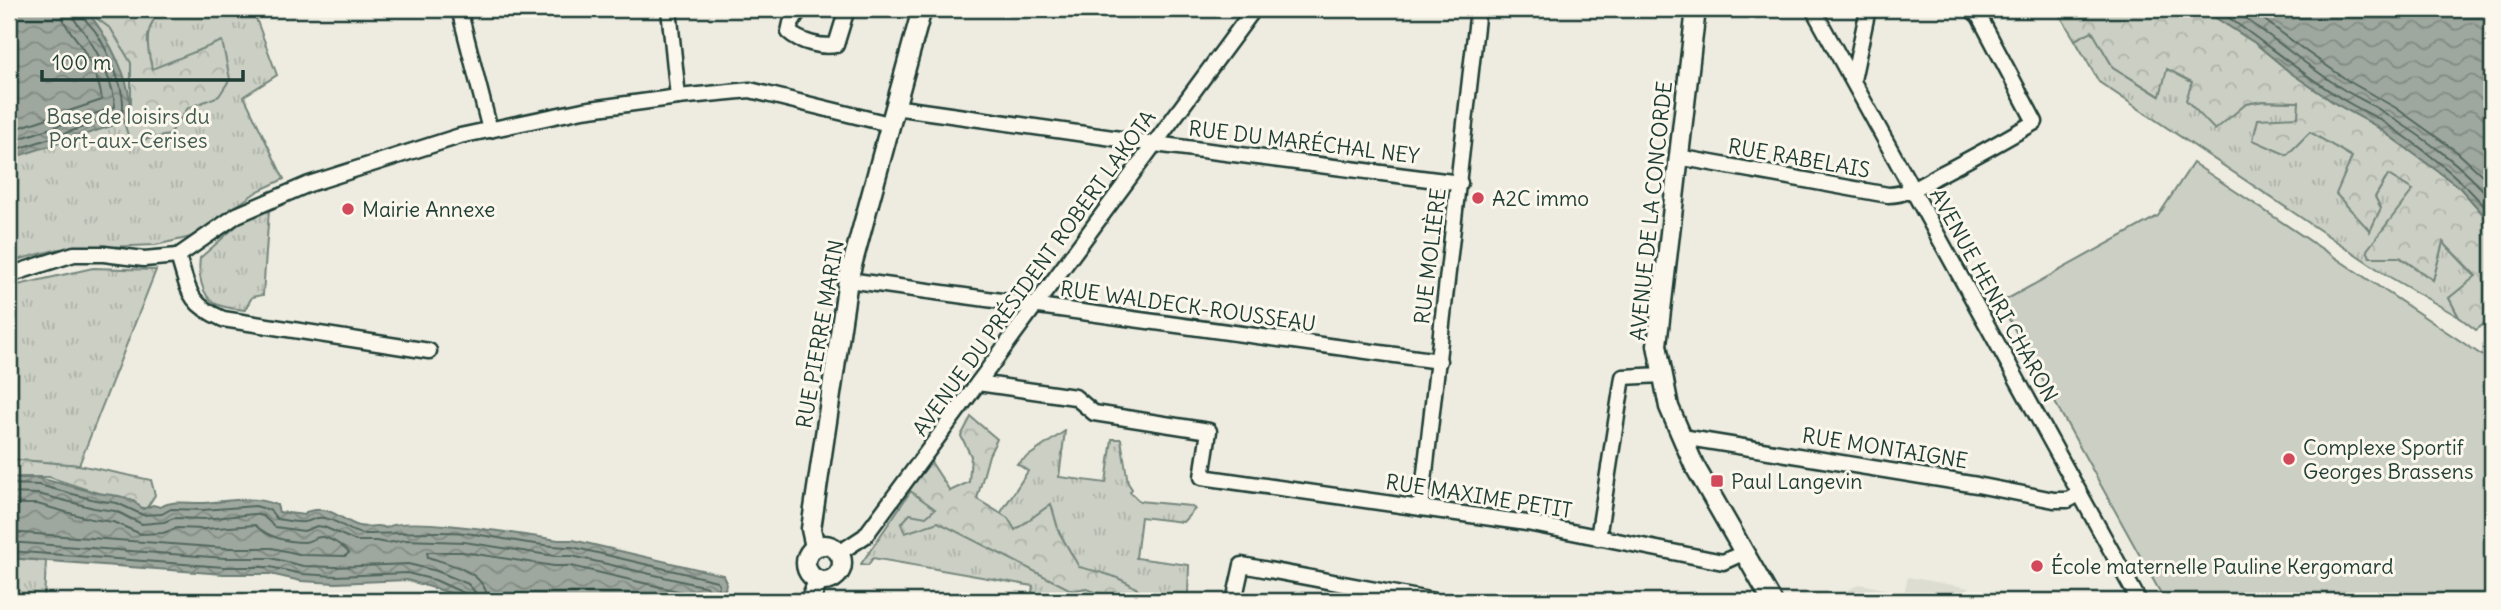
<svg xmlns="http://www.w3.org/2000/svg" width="2501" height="610" font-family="Delius,sans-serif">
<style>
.built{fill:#ddddd2}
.grass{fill:url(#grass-tufts);stroke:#75867c;stroke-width:2}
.forest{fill:url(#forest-crowns);stroke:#75867c;stroke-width:2}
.pitch{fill:#cbcfc4;stroke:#75867c;stroke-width:2}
.water{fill:url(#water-waves);stroke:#6c7d74;stroke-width:2}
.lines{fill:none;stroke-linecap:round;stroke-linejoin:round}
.shore{stroke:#52685f;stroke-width:2}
.minor-casing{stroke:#1f3d34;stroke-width:19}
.tertiary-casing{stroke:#1f3d34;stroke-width:23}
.minor{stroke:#fbf7ec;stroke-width:14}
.tertiary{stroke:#fbf7ec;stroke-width:18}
.poi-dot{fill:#d1495b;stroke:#fbf7ec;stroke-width:2.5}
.labels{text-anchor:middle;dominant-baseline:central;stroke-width:6;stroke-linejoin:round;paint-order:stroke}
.park-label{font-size:21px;fill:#415a51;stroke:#fbf7ec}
.street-label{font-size:21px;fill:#1f3d34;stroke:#fbf7ec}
.poi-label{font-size:21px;fill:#1f3d34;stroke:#fbf7ec;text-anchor:start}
</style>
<defs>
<pattern id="grass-tufts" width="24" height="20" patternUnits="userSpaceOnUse" patternTransform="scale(1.75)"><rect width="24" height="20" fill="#cbcfc4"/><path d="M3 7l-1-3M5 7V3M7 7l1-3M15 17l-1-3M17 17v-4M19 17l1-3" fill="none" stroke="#aeb3a9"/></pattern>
<pattern id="forest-crowns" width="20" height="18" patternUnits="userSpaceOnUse" patternTransform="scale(1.75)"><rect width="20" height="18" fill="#cbcfc4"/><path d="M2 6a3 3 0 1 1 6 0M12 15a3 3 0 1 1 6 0" fill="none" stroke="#aeb3a9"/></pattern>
<pattern id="water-waves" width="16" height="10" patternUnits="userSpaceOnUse" patternTransform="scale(1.75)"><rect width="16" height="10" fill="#9fa89f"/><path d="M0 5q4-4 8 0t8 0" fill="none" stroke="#818a82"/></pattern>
</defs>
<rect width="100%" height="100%" fill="#eeece1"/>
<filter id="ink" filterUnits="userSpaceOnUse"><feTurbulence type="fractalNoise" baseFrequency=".0143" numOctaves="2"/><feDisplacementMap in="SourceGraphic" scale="14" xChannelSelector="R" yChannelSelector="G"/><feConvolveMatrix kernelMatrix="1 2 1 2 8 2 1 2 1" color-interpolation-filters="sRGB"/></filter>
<g filter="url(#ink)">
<polygon class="built" points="1908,577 1969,588 1967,601 1827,601 1860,584 1904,593"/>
<g class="grass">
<polygon points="9,9 260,9 254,13 277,75 244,96 284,179 258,191 191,237 156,245 59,249 9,262"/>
<polygon points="2092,30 2113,67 2159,96 2167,68 2192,82 2246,104 2263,101 2300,102 2298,117 2287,154 2310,132 2352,157 2370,231 2380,208 2375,197 2389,174 2414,191 2370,257 2399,257 2433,280 2443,242 2476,277 2449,298 2459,317 2388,276 2099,82 2075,40"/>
<path d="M269 210 263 295 252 297 245 310C236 309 224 308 216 304 201 296 198 274 200 258L242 221Z"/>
<polygon points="93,268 156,270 79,465 9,459 9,287"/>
<polygon points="1065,431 1059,477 1106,483 1112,439 1121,439 1128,483 1132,489 1130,492 1139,501 1190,506 1195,509 1183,522 1141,517 1136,558 1189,565 1188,595 1177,594 1176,601 1047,601 1031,598 1033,586 873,558 868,565 861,564 917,482 994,523 1028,471 1017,464"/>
<polygon points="9,558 46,561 44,601 9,601"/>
</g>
<g class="forest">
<path d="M84 9H162C144 28 146 44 152 69L222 41 230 79 219 96 188 108 169 135 130 142 124 122 131 104V63L111 29Z"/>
<polygon points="2056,9 2202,9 2255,43 2291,73 2336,104 2373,124 2439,172 2460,188 2492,224 2492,327 2485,323 2476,330 2459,317 2449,298 2476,276 2443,242 2433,280 2400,257 2370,257 2367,250 2413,190 2388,175 2375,197 2381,208 2370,231 2336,194 2352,157 2310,132 2287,155 2253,140 2258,119 2298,117 2299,102 2263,101 2246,104 2215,130 2186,100 2192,82 2167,69 2160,96 2113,67 2092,31 2075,40"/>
<path d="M971 417 997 439 989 455 977 499 1008 518 1015 530 1051 504 1059 532 1079 567C1104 573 1133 579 1149 601H1117L1085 588 1073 591 938 522 905 533 901 524 910 514 926 517 935 509 909 490 931 462 950 491 969 482 971 456 961 436Z"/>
<polygon points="9,459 79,465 151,480 155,495 146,509 49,477 9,477"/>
</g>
<polygon class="pitch" points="2193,163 2492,362 2492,601 2165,601 2000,303 2158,216"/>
<g class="water">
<path d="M9 9H84C103 26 145 100 124 122L9 159Z"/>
<polygon points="2202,9 2492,9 2492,224 2460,188 2439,172 2373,124 2336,104 2291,73 2255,43"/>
<path d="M9 478H39L97 493 119 496 132 500 143 509 153 505 160 507C175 499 189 504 204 503 231 501 252 495 277 505L279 512 305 515 306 512C332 504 339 520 359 526 369 529 376 523 386 528 404 514 529 536 558 540H573L723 575 726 582 724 601H467L450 593 407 580 336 583 301 581 270 574H224L9 558Z"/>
</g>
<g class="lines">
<g class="shore">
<path d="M2216 9C2258 37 2296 70 2339 97 2351 105 2364 111 2377 118 2417 143 2462 178 2492 215"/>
<path d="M2232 9C2269 34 2303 63 2341 88 2355 97 2370 103 2383 112 2421 136 2465 166 2492 201"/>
<polyline points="2250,9 2307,52 2350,82 2396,108 2456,151 2492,184"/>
<path d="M9 131 102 100C100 82 89 58 79 43 71 31 62 24 61 9"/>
<path d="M9 142 115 107C114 85 100 56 88 38 82 27 72 21 71 9"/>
<path d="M9 152 122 114C128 93 107 49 95 31 90 24 81 18 80 9"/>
<path d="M9 484 39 485 95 500 117 503 143 515 162 514 171 509 203 510 255 506 270 510 277 519C286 520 296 523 304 522 313 522 313 516 324 518 339 520 349 533 364 534 396 534 431 530 465 533 501 537 536 547 572 547L717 581 719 584 717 601"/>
<polyline points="9,493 38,494 94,508 115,511 142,524 164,522 174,518 204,519 254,514 263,516 275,527 304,531 317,526 324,527 356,541 376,541 387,543 405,540 464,542 555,556 572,556 707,587 709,590 708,601"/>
<path d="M9 504H37L91 519 113 522 141 534 163 533 177 528 204 529 255 525C268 537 286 542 305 542 311 541 316 537 321 537 330 537 344 547 349 553L345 556 304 555 272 548H225L9 532"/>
<polyline points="9,542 225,558 271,558 303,566 336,567 408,564 437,571 468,584 475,592 477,601"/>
<polyline points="9,551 224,567 270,567 302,574 336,576 407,573 435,580 466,594 468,601"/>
<path d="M488 601C486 571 451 565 428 557L427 552H463L554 566H571L695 595 698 601"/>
</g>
<defs>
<g id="minor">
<polyline points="459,9 490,130"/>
<polyline points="669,9 678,97"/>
<path d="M800 9 791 23 789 32C800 42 822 48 836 45L847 9"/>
<polyline points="1813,9 2139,601"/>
<polyline points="1853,80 1868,9"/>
<polyline points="894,107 1155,144 1460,183"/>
<path d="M1678 157 1888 195C1907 195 1923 184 1939 175 1972 158 2004 140 2035 122L1979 16 1971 9"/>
<path d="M178 256C189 291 188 304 223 319L429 351"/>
<polyline points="9,275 74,254 104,254 144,259 178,256 237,215 309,184 460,136 583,110 678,97 750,90 889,124"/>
<polyline points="848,280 1439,361"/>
<polyline points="978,383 1075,397 1094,413 1209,431 1202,477 1527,523 1723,562 1745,552"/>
<polyline points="1682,437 1977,485 2054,500 2068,500 2079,494"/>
<polyline points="1421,508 1478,9"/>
<polyline points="1598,538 1623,377 1662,375"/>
<polyline points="839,553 865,536 1254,9"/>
<polyline points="1234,601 1242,565 1434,601"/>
</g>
<g id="tertiary">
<polyline points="1696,9 1657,345 1669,407 1694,465 1772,601"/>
<circle cx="824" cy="563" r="18"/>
<polyline points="815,547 811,529 848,280 922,9"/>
<polyline points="810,601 818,581"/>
</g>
</defs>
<use href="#minor" class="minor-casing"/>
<use href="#tertiary" class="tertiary-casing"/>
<use href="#minor" class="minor"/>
<use href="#tertiary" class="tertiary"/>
</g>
</g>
<g class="poi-dot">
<circle cx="1478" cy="198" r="7"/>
<circle cx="348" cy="209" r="7"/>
<circle cx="2289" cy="459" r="7"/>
<rect x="1710" y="474" width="14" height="14" rx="3.5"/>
<circle cx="2037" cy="566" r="7"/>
</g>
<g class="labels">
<g class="park-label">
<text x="128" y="116">Base de loisirs du<tspan x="128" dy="24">Port-aux-Cerises</tspan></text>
</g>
<g class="street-label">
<text transform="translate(1304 142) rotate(7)">RUE DU MARÉCHAL NEY</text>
<text transform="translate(1799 158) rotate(10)">RUE RABELAIS</text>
<text transform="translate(1651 211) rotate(-84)">AVENUE DE LA CONCORDE</text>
<text transform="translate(1430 256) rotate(-83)">RUE MOLIÈRE</text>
<text transform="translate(1034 273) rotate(-54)">AVENUE DU PRÉSIDENT ROBERT LAKOTA</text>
<text transform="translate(1994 295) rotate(61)">AVENUE HENRI CHARON</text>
<text transform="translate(1188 306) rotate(8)">RUE WALDECK-ROUSSEAU</text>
<text transform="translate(820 334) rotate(-80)">RUE PIERRE MARIN</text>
<text transform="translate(1885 448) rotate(9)">RUE MONTAIGNE</text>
<text transform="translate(1479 496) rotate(9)">RUE MAXIME PETIT</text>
</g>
<g class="poi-label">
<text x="1492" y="198">A2C immo</text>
<text x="362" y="209">Mairie Annexe</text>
<text x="2303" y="447">Complexe Sportif<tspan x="2303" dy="24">Georges Brassens</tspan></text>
<text x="1731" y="481">Paul Langevin</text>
<text x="2051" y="566">École maternelle Pauline Kergomard</text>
</g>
</g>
<rect width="2501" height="610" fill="none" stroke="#fbf7ec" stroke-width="35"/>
<rect x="18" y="18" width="2466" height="575" fill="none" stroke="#1f3d34" stroke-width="2.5" filter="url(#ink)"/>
<path d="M42 70v10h201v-10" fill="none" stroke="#1f3d34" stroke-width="3.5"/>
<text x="52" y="70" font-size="21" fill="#1f3d34" stroke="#fbf7ec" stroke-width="5" paint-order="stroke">100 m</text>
</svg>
